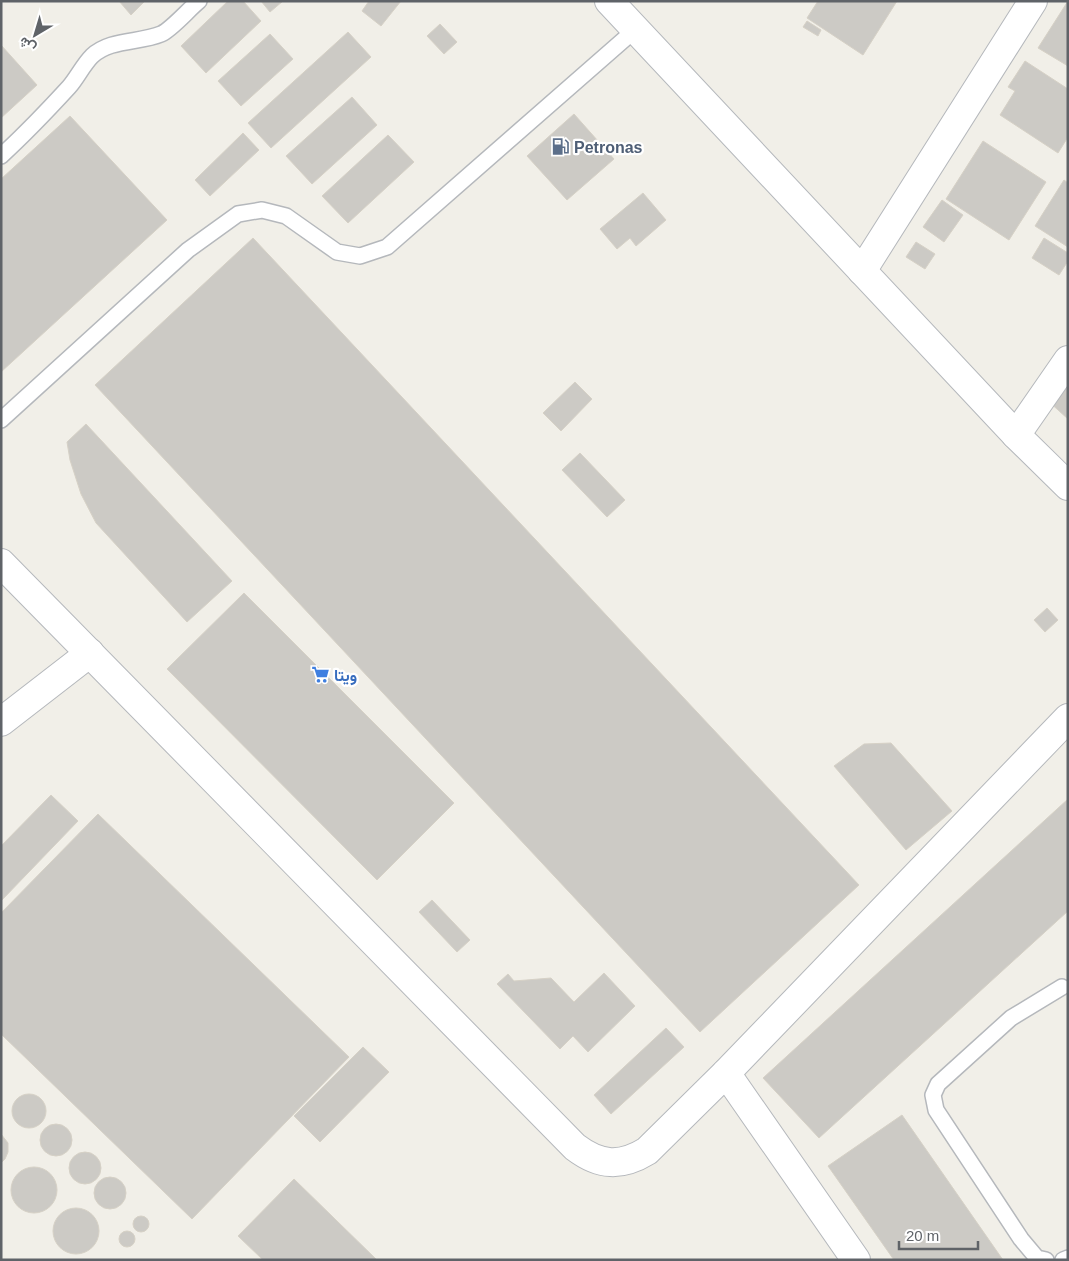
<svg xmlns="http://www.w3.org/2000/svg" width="1069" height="1261" font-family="Helvetica,Vazirmatn,sans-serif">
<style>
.building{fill:#cccac5;stroke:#d6d1c6}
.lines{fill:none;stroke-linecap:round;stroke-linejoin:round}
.service-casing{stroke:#b5b8bc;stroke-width:18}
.minor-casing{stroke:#b5b8bc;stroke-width:30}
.tertiary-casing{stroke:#b5b8bc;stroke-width:30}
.service{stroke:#fff;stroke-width:15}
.minor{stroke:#fff;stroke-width:28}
.tertiary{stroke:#fff;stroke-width:28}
.labels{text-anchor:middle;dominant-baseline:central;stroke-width:4.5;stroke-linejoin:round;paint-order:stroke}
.service-label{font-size:16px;font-weight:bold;fill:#4e5e75;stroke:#fff;text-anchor:start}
.shop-label{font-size:16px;font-weight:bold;fill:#366cbe;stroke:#fff;text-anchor:start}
</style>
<rect width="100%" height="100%" fill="#f1efe8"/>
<g class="building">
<polygon points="119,1 145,1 131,15"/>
<polygon points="228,1 243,1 261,21 206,73 181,46"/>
<polygon points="261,1 283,1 270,12"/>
<polygon points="369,1 401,1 381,26 362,11"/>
<polygon points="818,1 897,1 863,55 807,18"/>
<polygon points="1068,1 1068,66 1038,48"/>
<polygon points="807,21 821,30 818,36 803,27"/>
<polygon points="440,24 457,42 444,54 427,36"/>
<polygon points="348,32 371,57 271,148 248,123"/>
<polygon points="270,34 293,59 241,106 218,81"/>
<polygon points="1,45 37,85 1,118"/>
<polygon points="1025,61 1068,89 1068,137 1058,153 1000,115 1015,91 1008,87"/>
<polygon points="352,97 377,125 312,184 286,156"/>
<polygon points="574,114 614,159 567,200 527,156"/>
<polygon points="70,116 167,220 1,372 1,179"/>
<polygon points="243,133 259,150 210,196 195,180"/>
<polygon points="388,135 414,162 348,223 322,196"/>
<polygon points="983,141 1046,182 1009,240 946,199"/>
<polygon points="1064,180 1068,183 1068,247 1035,226"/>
<polygon points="643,193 666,220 636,246 630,238 617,249 600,229"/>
<polygon points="942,200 963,215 944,242 923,227"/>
<polygon points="253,238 859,885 700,1032 95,385"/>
<polygon points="1044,238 1068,253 1068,261 1059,275 1032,258"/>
<polygon points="916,242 935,254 925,269 906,257"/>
<polygon points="1068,376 1068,419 1047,400"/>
<polygon points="575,382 592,399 561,431 543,413"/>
<polygon points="86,424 232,581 187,622 96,523 81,494 70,460 67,442"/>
<polygon points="580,453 625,500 607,517 562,470"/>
<polygon points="244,593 454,803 377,880 167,669"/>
<polygon points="1047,608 1058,620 1045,632 1034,620"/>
<polygon points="891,743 952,811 906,850 834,766 864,744"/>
<polygon points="51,795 78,821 1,901 1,846"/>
<polygon points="1068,799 1068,911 819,1138 763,1078"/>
<polygon points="98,814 349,1057 192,1219 1,1034 1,913"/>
<polygon points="432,900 470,940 457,952 419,912"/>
<polygon points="604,973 635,1006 588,1052 573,1036 560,1049 497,984 508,974 514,981 551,978 574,1002"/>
<polygon points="666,1028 684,1047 611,1114 594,1095"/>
<polygon points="363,1047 389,1072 320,1142 294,1116"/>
<circle cx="29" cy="1111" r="17"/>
<polygon points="902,1115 1003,1260 894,1260 828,1166"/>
<circle cx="56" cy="1140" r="16"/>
<polygon points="1,1134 8,1143 8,1152 5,1159 1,1163"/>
<circle cx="85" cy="1168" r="16"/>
<circle cx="34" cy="1190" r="23"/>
<circle cx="110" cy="1193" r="16"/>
<polygon points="294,1179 377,1260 263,1260 238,1236"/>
<circle cx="76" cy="1231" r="23"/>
<circle cx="141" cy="1224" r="8"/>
<circle cx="127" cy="1239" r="8"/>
</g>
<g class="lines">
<defs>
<g id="service">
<path d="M1 156C25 134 47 111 69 87 77 78 83 65 92 56 110 39 139 43 161 34 171 30 189 9 199 1"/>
<polyline points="1,420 188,250 238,214 262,210 286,216 337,252 360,256 387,247 636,29"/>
<polyline points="1046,1260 1037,1258 1021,1239 936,1110 933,1095 938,1084 1011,1018 1062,987"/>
<polyline points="1063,1260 1068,1258"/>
</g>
<g id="minor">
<polyline points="862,271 1033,1"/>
<polyline points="1016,435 1068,360"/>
<path d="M1 563 575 1147C600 1166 621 1167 647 1151L726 1073 1068 718"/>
<polyline points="1,722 90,653"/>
<polyline points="726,1073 856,1260"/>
</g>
<polyline id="tertiary" points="609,1 1016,435 1068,486"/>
</defs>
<use href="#service" class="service-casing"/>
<use href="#minor" class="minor-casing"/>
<use href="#tertiary" class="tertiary-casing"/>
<use href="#service" class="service"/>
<use href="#minor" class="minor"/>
<use href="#tertiary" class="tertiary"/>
</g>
<defs>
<symbol id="fuel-bare" viewBox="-9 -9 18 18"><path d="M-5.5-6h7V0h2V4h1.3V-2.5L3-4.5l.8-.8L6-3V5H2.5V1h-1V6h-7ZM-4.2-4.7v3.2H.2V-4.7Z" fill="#5c6f8a" stroke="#fff" stroke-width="2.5" paint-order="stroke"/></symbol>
<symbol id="supermarket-bare" viewBox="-9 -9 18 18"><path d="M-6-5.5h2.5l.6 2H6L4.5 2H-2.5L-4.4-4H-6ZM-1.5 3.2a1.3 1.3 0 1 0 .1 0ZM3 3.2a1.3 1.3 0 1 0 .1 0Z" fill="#3f7fe0" stroke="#fff" stroke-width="2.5" paint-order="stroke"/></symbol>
</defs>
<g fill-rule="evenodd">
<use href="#fuel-bare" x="548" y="134" width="25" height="25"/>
<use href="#supermarket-bare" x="308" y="662" width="25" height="25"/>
</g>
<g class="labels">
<g class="service-label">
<text x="574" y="147">Petronas</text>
</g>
<g class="shop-label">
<text x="334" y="675">ويتا</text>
</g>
</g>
<rect width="1069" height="1261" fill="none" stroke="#5f6368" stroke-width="5"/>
<g transform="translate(35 35) rotate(218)" stroke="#ffffff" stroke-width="4" paint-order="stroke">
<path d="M0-4L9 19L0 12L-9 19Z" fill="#5f6368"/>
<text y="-8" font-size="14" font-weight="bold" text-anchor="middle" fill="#5f6368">ش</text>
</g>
<path d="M899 1241v8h79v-8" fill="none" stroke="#5f6368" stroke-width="2.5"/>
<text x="906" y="1241" font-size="15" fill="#5f6368" stroke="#ffffff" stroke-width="4" paint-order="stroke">20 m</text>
</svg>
